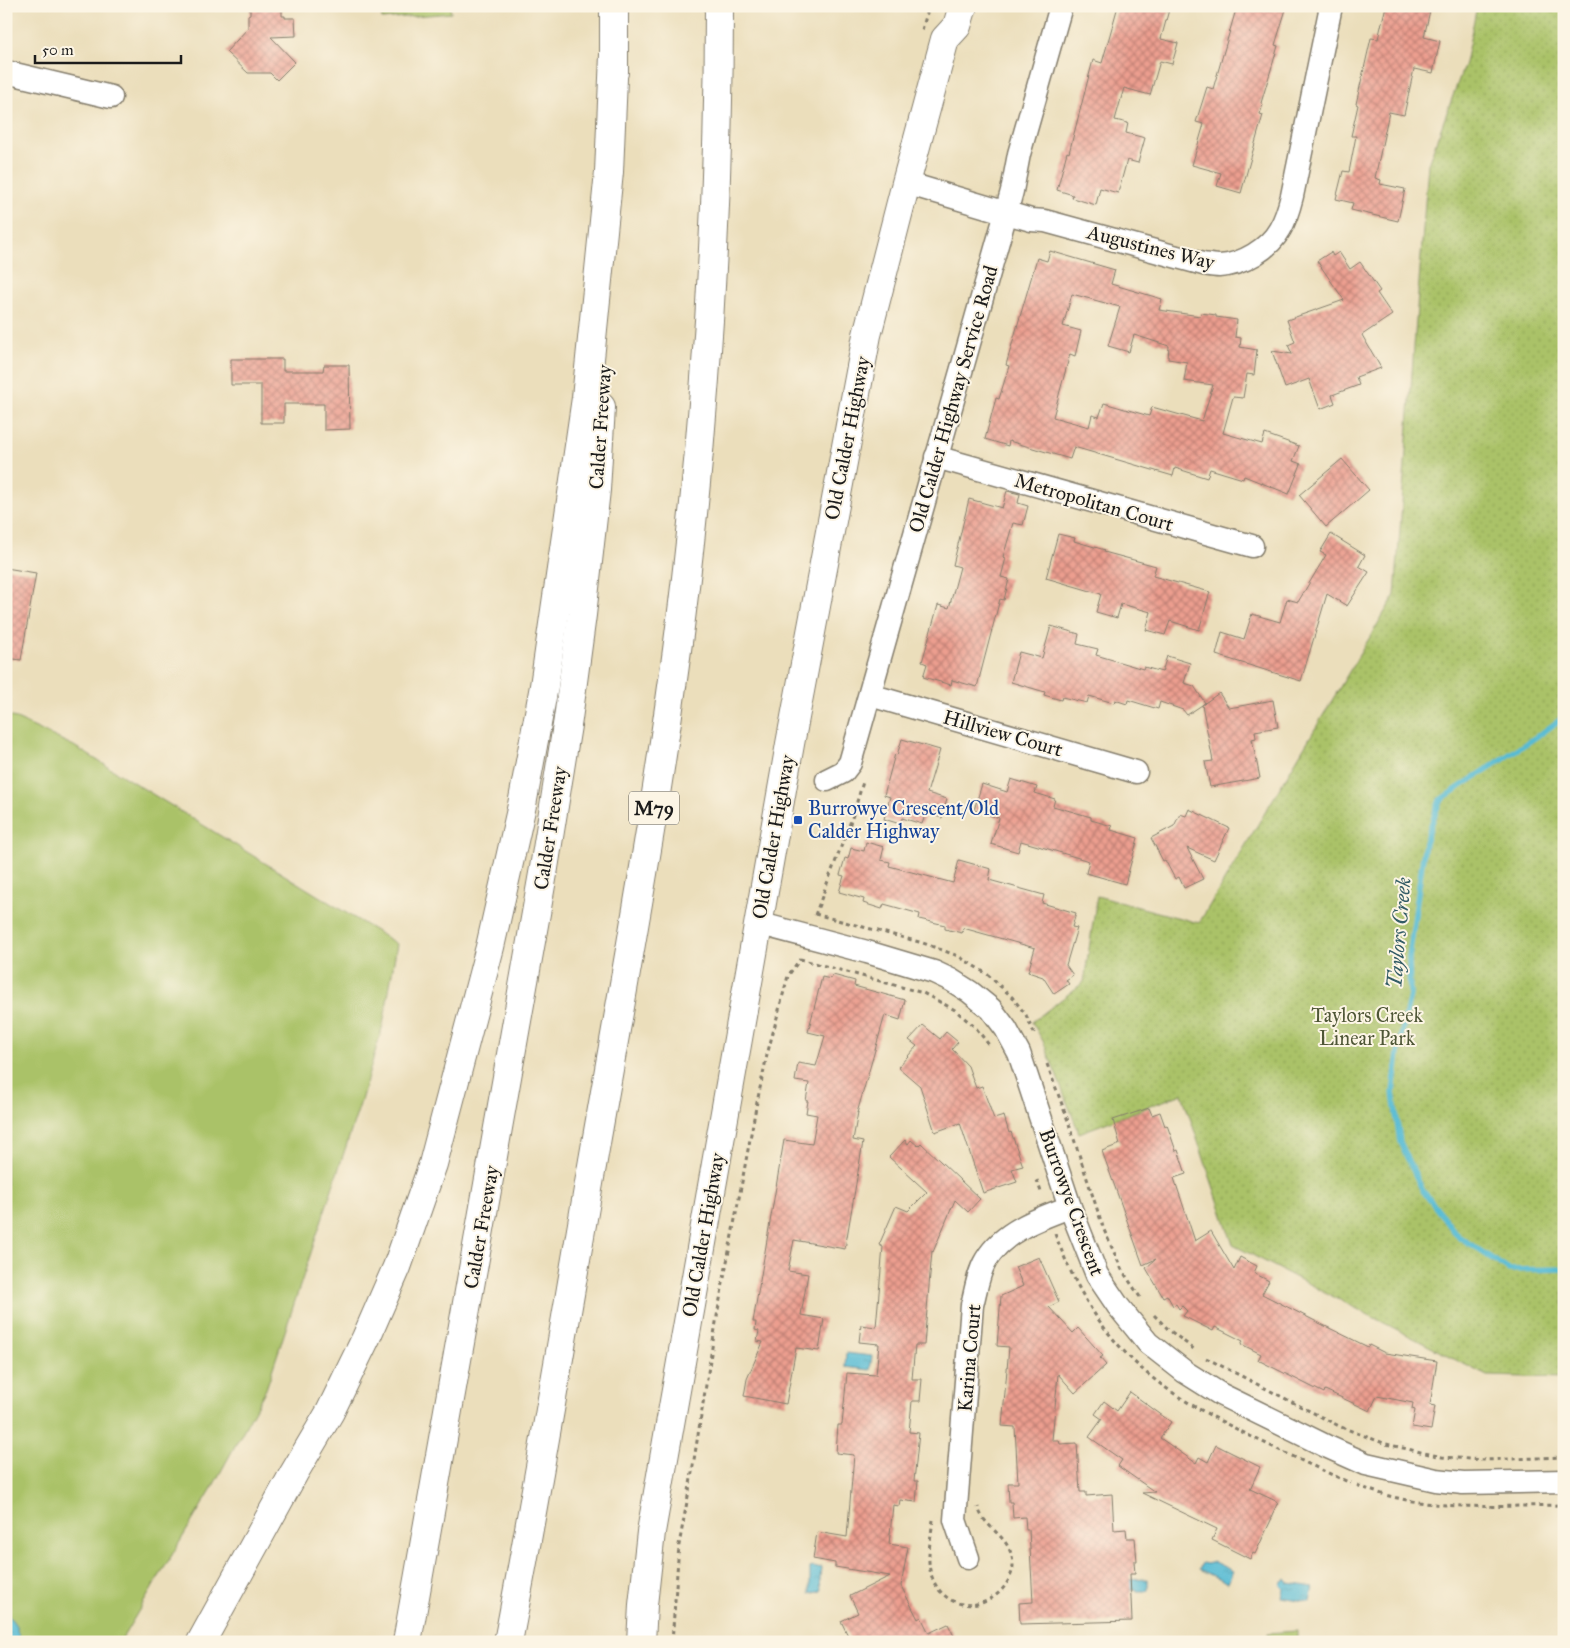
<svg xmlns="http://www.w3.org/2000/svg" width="1570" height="1648" font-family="'IM FELL Great Primer',serif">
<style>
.grass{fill:#aac267;stroke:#636f42}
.park{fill:url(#park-dots);stroke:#636f42}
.water{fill:url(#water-ripples);stroke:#396c78}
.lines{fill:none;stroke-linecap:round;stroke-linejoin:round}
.stream{stroke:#56bbd4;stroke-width:5.5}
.building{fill:url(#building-cross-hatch);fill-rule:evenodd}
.minor-casing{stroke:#847d6c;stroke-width:25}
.major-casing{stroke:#847d6c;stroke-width:30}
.highway-casing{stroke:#847d6c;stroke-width:30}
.path{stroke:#847d6c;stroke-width:3;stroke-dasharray:4 4;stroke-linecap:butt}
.minor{stroke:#fff;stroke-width:22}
.major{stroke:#fff;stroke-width:28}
.highway{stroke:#fff;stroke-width:28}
.transit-dot{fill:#1a4fb4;stroke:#fcf5e5;stroke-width:2}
.labels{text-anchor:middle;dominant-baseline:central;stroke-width:4;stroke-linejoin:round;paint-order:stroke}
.shield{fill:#fcf5e5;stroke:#5f5d58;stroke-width:1}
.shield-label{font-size:19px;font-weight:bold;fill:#1c1c1c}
.street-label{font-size:20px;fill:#1c1c1c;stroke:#fcf5e5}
.transit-label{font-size:20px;fill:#164399;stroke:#fcf5e5;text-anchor:start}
.park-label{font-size:20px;fill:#4e5636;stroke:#fcf5e5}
.water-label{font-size:21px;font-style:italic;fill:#335c66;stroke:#fcf5e5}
</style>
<defs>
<pattern id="park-dots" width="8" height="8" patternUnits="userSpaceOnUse" patternTransform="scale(1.25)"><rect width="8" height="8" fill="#aac267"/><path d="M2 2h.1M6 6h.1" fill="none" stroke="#92a659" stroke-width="1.8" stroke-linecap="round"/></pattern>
<pattern id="water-ripples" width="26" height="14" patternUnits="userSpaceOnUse" patternTransform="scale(1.25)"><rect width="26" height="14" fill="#56bbd4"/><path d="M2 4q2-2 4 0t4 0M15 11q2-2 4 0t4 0" fill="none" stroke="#4aa0b5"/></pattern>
<pattern id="building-cross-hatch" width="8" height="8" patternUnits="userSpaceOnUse" patternTransform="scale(1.25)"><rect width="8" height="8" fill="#ec9e8f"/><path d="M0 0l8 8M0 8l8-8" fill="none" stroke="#be8074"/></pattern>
</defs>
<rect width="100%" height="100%" fill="#fcf5e5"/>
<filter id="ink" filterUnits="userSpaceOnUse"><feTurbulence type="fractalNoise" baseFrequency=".02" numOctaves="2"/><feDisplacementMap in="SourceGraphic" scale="10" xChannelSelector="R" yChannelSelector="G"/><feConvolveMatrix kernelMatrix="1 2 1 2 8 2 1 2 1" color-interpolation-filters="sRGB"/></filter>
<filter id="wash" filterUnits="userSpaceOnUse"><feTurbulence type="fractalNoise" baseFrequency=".0096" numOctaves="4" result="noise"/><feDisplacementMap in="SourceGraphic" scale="20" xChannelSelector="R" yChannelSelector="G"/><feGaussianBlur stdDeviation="1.12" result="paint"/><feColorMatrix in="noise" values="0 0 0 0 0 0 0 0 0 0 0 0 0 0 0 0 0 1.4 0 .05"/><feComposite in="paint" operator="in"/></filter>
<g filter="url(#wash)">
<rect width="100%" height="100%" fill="#ebdebb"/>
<g class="grass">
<polygon points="380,6 450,6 451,13 382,19"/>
<polygon points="6,714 74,746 397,944 383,1025 360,1104 266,1389 212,1488 120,1642 6,1642"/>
<polygon points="1297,1631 1297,1642 1268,1642 1267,1633"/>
</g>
<polygon class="park" points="1477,6 1564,6 1564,1378 1487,1376 1233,1245 1182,1094 1079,1133 1043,1041 1032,1022 1084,982 1097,896 1199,923 1395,595 1428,164 1465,63"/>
<g class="water">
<polygon points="846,1353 872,1356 870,1370 845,1367"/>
<polygon points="1214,1562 1233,1571 1228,1583 1199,1569 1202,1563 1207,1564"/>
<polygon points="814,1567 816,1568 821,1567 820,1578 821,1591 810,1594 810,1568"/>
<polygon points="1148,1579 1148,1591 1137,1591 1136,1589 1124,1589 1124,1580"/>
<polygon points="1286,1579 1289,1583 1313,1587 1310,1602 1282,1597 1284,1589 1280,1584"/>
<polygon points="6,1612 15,1624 21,1642 6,1642"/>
</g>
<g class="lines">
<polyline class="stream" points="1564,717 1542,733 1440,800 1425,842 1409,958 1410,995 1399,1046 1393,1092 1400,1142 1423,1191 1458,1236 1509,1270 1564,1269"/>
</g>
<g id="blocks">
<g class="building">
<polygon points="250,6 282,6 282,16 285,16 285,18 295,18 296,36 271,37 295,62 277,80 270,73 248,73 226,52 248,28 248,15 250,14"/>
<polygon points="1118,6 1170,6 1161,39 1178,43 1172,64 1160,61 1150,95 1124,88 1115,120 1128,123 1126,133 1145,138 1138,163 1127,160 1118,193 1100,188 1096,205 1072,198 1073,195 1057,190 1067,152 1069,153 1093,60 1102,63"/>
<polygon points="1237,6 1287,6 1275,45 1278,46 1261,103 1263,104 1260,114 1263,115 1241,193 1217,186 1221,173 1192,165 1204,124 1196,122 1207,87 1213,89"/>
<polygon points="1386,6 1431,6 1424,37 1440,41 1433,73 1414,69 1404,115 1389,112 1375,178 1381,180 1380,184 1405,189 1398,221 1351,210 1353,203 1336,199 1343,171 1349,172 1356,136 1351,136 1358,105 1356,104 1371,38 1378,39"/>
<path d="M1050 251 1115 270 1111 284 1162 299 1159 310 1200 316 1201 313 1216 315V317L1237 320 1235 337 1241 338 1240 347 1257 350 1254 375 1247 374 1243 398 1233 397 1223 433 1262 444 1265 434 1299 446 1293 461 1301 464 1289 494 1244 476 1243 479 1210 469 1207 478 1175 468 1173 476 1074 447 1070 459 1009 441 1008 446 985 439 996 398 999 399 1009 366 1006 365 1037 258 1047 261ZM1072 294 1120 307 1108 346 1129 352 1134 335 1169 346 1168 359 1187 362 1184 381 1213 385 1202 421 1152 407 1149 416 1104 403 1099 417 1092 415 1089 427 1053 417 1070 354 1075 356 1081 331 1063 326Z"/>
<polygon points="1331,252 1333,256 1339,252 1350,269 1360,262 1380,291 1377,293 1392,315 1362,335 1381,368 1356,377 1359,385 1332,395 1335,403 1320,409 1309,379 1285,388 1272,351 1292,354 1288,345 1295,342 1287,320 1344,300 1317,261"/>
<polygon points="231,359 283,359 283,371 323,371 324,365 349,365 350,429 324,430 324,404 284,404 284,423 261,423 261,385 231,385"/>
<polygon points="1342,459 1369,490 1326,527 1299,495"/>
<polygon points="1007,491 1020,494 1018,503 1028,506 1023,525 1013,523 1003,557 1006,558 1001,577 1009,579 1004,600 1000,599 977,687 952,680 951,685 923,677 927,664 922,662 938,605 949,608 960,567 953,565 969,499 1002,508"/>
<polygon points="1058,534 1075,538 1074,541 1105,550 1104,552 1156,566 1153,576 1210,592 1199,630 1170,621 1165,635 1146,630 1151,612 1121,604 1117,618 1096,612 1101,594 1046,578"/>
<polygon points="1331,534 1365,555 1359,566 1369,572 1347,606 1327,594 1301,681 1216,655 1222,632 1244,639 1252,614 1280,622 1287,599 1298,602 1326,555 1320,552"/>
<polygon points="6,568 36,573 21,660 6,658"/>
<polygon points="1051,626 1079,634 1077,644 1098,649 1096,655 1143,669 1144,667 1162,672 1167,656 1190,663 1184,683 1194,686 1205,703 1187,715 1183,710 1160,702 1158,709 1128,700 1127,704 1115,700 1114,703 1089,696 1087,703 1062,697 1061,700 1044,695 1045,692 1011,682 1019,652 1042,658"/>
<polygon points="1219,693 1229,708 1273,700 1278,727 1255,731 1256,738 1252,739 1260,778 1210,787 1205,762 1213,761 1202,705"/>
<polygon points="902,739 940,750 927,793 947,799 942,818 926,813 922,824 902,818 900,824 884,819 890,797 884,795 895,754 897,755"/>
<polygon points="1011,779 1037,787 1035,793 1055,799 1053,806 1091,817 1091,820 1112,826 1111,830 1138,838 1125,884 1086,873 1089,861 1021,841 1018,852 991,844 999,818 974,810 982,784 1007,792"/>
<polygon points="1189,809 1229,828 1214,860 1187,848 1203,879 1184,888 1179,877 1175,879 1165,860 1163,861 1151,838 1174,826 1180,814 1186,816"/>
<polygon points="866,842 884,847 881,860 890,862 889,866 953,883 959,860 991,869 989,880 1044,895 1042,903 1076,913 1072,927 1077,928 1066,965 1073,975 1066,980 1069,984 1054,994 1043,977 1028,972 1035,948 963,928 962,933 945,929 945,925 919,919 920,914 884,904 882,909 863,903 864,899 839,892 844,876 840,875 845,858 848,859 851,848 864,851"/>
<polygon points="833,975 855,981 854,986 905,1000 900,1020 885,1015 857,1113 858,1112 853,1140 863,1142 845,1249 794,1240 788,1271 808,1274 801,1315 824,1319 819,1351 796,1348 786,1404 744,1396 747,1379 763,1342 757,1341 759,1331 755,1330 756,1322 753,1322 784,1140 812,1144 817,1115 806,1113 808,1101 806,1101 809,1083 795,1081 798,1063 816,1066 825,1036 808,1032 822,977 831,979"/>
<polygon points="923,1025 940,1039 946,1032 958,1042 952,1049 968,1066 976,1088 982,1086 994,1119 1004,1116 1009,1133 1011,1132 1023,1166 1012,1169 1017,1182 983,1193 960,1123 935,1132 920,1086 898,1067 917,1046 909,1040"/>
<polygon points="1149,1108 1152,1115 1160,1112 1165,1126 1167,1125 1176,1151 1178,1150 1186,1174 1174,1178 1195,1241 1211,1231 1234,1270 1240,1257 1257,1266 1254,1273 1269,1281 1262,1294 1321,1324 1368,1347 1369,1345 1385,1353 1437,1361 1430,1405 1435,1406 1431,1430 1412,1427 1415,1410 1412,1409 1413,1403 1377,1396 1370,1411 1325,1390 1324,1393 1258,1360 1261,1354 1241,1344 1243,1341 1215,1327 1213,1331 1183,1316 1187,1311 1182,1306 1179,1309 1176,1304 1173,1306 1167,1295 1163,1297 1146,1268 1156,1259 1143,1265 1102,1151 1120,1144 1113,1120"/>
<polygon points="905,1140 908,1144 911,1140 918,1146 921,1143 980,1199 968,1212 955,1200 933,1252 932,1251 924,1345 915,1345 912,1379 922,1379 920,1401 912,1401 909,1432 919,1433 914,1481 918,1481 916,1502 900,1500 899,1506 893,1505 889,1544 908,1547 901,1586 918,1619 921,1617 929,1633 948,1624 957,1642 851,1642 841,1621 858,1613 850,1596 890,1576 835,1567 835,1563 813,1559 817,1532 847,1537 854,1455 836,1453 838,1425 842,1425 847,1373 876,1375 879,1344 859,1342 861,1325 876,1327 883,1247 879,1245 896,1206 908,1211 927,1192 889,1157"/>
<polygon points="1039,1257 1059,1302 1049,1307 1073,1333 1078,1328 1103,1356 1100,1358 1106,1365 1075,1393 1058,1374 1052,1440 1059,1440 1060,1444 1077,1443 1080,1492 1086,1492 1086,1496 1112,1494 1114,1530 1126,1529 1127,1538 1135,1538 1137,1561 1134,1561 1135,1574 1130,1574 1132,1621 1020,1624 1019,1603 1033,1602 1029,1530 1026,1530 1025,1517 1013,1518 1012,1502 1009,1502 1008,1483 1018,1483 1015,1427 1002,1426 1009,1347 997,1346 1001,1296 1023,1286 1015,1267"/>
<polygon points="1130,1392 1171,1422 1160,1438 1196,1463 1199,1457 1208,1462 1216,1445 1260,1467 1250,1489 1278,1502 1271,1517 1272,1518 1255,1554 1253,1553 1250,1559 1212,1540 1217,1529 1142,1493 1155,1492 1118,1466 1122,1460 1089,1437 1102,1419 1095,1414 1104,1401 1117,1411"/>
</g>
</g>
</g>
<g filter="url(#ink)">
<use href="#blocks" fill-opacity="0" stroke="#847d6c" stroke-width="1"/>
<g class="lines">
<defs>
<g id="minor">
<polyline points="6,72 111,97"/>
<path d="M906 183 1031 220 1045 221 1203 264C1209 265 1214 266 1219 266 1242 265 1269 249 1280 229 1286 219 1289 208 1292 196L1331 6"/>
<polyline points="936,457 1252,546"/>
<polyline points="870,695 1136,772"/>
<polyline points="827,780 843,772 850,763 1006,213 1012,191 1019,154 1061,6"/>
<polyline points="757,923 867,952 934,972 951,980 970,992 991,1009 1006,1029 1019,1053 1070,1207 1097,1275 1118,1306 1148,1343 1185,1372 1220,1394 1328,1447 1366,1464 1436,1480 1463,1483 1564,1481"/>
<path d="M968 1558 955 1520 972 1305C976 1290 978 1273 986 1260 1003 1231 1040 1218 1070 1207"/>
</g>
<polyline id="major" points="641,1642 643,1605 651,1532 790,744 867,335 906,183 945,39 957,26 963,6"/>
<g id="highway">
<polyline points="614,72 614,6"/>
<polyline points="201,1642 294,1473 330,1412 366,1338 397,1267 433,1164 490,947 522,805 544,686 586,398 609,172 614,55"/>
<polyline points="407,1642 544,868 568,719 582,615 596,490 601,407"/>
<path d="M508 1642C540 1476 567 1309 596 1143 629 955 664 767 686 578 708 388 719 197 719 6"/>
</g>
</defs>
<use href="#minor" class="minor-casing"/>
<use href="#major" class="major-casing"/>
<use href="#highway" class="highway-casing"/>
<g class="path">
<polyline points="922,30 929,6"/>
<polyline points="815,914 923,943 958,956 987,974 1012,997 1026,1015 1035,1035"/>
<polyline points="815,915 852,818 863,782"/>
<polyline points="800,959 923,993 955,1010 976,1028 989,1045"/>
<polyline points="1047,1064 1067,1118 1104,1230 1122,1270 1140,1297"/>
<polyline points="1037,1180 1042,1195"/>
<path d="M1055 1234C1072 1278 1090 1314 1122 1349 1158 1390 1207 1414 1254 1438 1286 1453 1318 1469 1351 1483"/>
<polyline points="1154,1315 1169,1330 1195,1350"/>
<polyline points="1206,1358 1341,1427 1386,1444 1442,1457 1484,1460 1564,1457"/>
<path d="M1357 1485C1423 1513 1494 1506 1564 1505"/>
<path d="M933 1520C931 1535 927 1556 930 1570 938 1608 981 1617 1005 1586 1009 1580 1013 1572 1013 1565 1012 1535 984 1530 978 1507"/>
<polyline points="672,1642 679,1545 689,1491 718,1310 756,1107 767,1055 788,976 800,959"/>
</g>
<use href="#minor" class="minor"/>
<use href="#major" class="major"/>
<use href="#highway" class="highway"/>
</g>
</g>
<rect class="transit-dot" x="793" y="815" width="10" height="10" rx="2.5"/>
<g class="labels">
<rect class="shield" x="629" y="791.5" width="50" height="33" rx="4"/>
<g class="shield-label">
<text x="654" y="808">M79</text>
</g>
<g class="street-label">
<text transform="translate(1151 247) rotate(14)">Augustines Way</text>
<text transform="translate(953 399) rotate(-74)">Old Calder Highway Service Road</text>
<text transform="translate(600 427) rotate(-86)">Calder Freeway</text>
<text transform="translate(847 438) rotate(-79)">Old Calder Highway</text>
<text transform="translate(1094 502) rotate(16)">Metropolitan Court</text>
<text transform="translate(1003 733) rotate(16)">Hillview Court</text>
<text transform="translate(550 828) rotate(-81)">Calder Freeway</text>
<text transform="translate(773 837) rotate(-80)">Old Calder Highway</text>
<text transform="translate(1072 1202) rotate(70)">Burrowye Crescent</text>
<text transform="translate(481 1227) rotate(-80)">Calder Freeway</text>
<text transform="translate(703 1235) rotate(-80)">Old Calder Highway</text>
<text transform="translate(969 1358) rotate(-85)">Karina Court</text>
</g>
<g class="transit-label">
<text x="808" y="808">Burrowye Crescent/Old<tspan x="808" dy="23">Calder Highway</tspan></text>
</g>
<g class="park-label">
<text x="1367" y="1015">Taylors Creek<tspan x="1367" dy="23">Linear Park</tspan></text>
</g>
<g class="water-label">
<text transform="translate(1399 933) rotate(-85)">Taylors Creek</text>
</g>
</g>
<rect width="1570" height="1648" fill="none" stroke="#fcf5e5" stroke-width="25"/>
<path d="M35 55v8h146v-8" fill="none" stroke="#1c1c1c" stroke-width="2.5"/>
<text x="42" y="55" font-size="15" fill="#1c1c1c" stroke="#fcf5e5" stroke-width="4" paint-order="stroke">50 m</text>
</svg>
